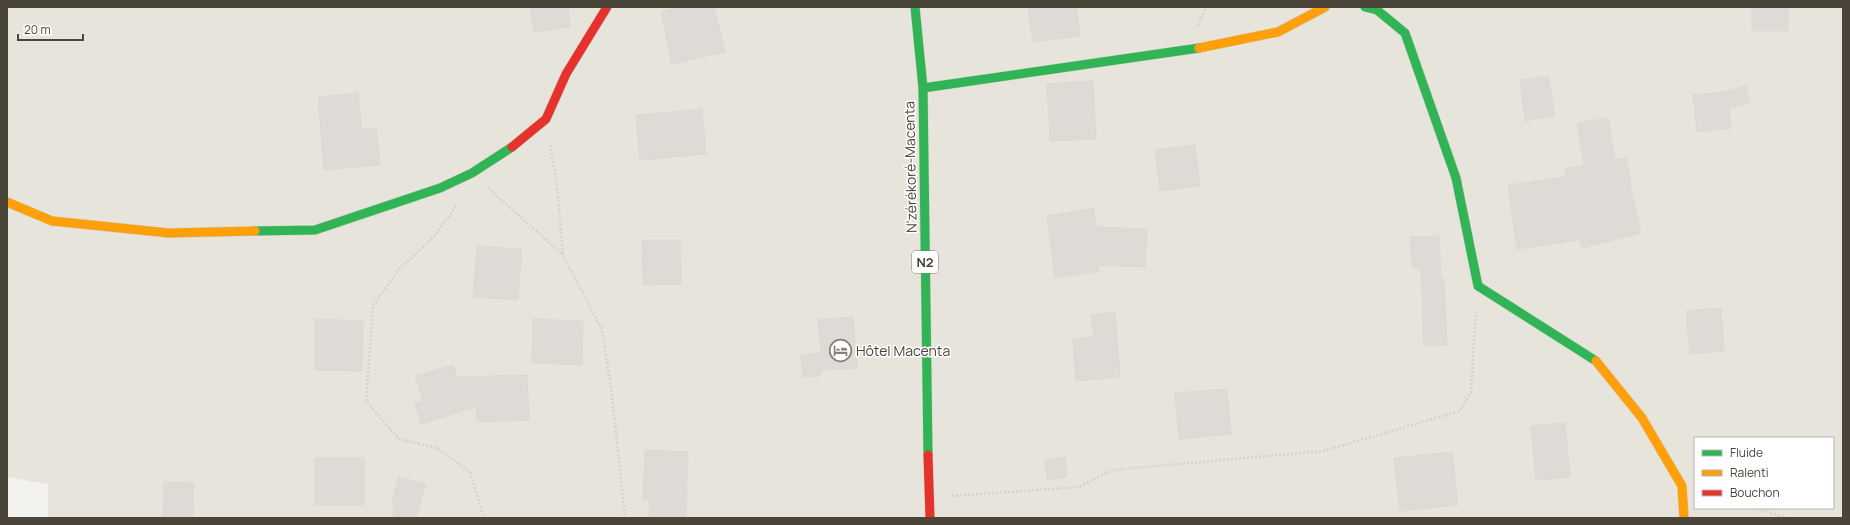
<svg xmlns="http://www.w3.org/2000/svg" width="1850" height="525" font-family="Manrope,sans-serif">
<style>
.residential{fill:#e7e4dc;fill-rule:evenodd}
.building{fill:#dedbd6;stroke:#dcd9d4}
.lines{fill:none;stroke-linecap:round;stroke-linejoin:round}
.fast-casing{stroke:#d3cfc5;stroke-width:10}
.slow-casing{stroke:#d3cfc5;stroke-width:10}
.jam-casing{stroke:#d3cfc5;stroke-width:10}
.path{stroke:#d3d2cc;stroke-width:2.5;stroke-dasharray:2 2;stroke-linecap:butt}
.fast{stroke:#30b455;stroke-width:9}
.slow{stroke:#ff9f0a;stroke-width:9}
.jam{stroke:#e5322d;stroke-width:9}
.labels{text-anchor:middle;dominant-baseline:central;stroke-width:3;stroke-linejoin:round;paint-order:stroke}
.shield{fill:#fff;stroke:#817c74;stroke-width:1}
.shield-label{font-size:13px;font-weight:bold;fill:#4b4439}
.street-label{font-size:14px;fill:#4b4439;stroke:#fff}
.poi-label{font-size:14px;fill:#4b4439;stroke:#fff;text-anchor:start}
</style>
<rect width="100%" height="100%" fill="#f4f2ee"/>
<path class="residential" d="M7 7H1843V518H48V484L7 477ZM1695 438H1833V508H1695Z"/>
<g class="building">
<polygon points="530,7 568,7 570,27 534,32"/>
<polygon points="681,7 714,7 725,52 672,64 661,12"/>
<polygon points="1028,7 1076,7 1080,36 1033,42"/>
<rect x="1752" y="7" width="36" height="24"/>
<polygon points="1548,76 1555,116 1525,121 1520,80"/>
<polygon points="1093,81 1096,139 1050,141 1047,84"/>
<polygon points="1746,86 1750,102 1729,108 1731,128 1697,132 1693,95 1723,92"/>
<polygon points="358,93 362,130 376,128 380,165 324,170 318,97"/>
<polygon points="702,109 706,154 640,160 636,115"/>
<polygon points="1608,118 1615,160 1626,158 1631,181 1629,181 1641,233 1582,248 1580,240 1517,249 1508,185 1566,177 1565,169 1584,165 1577,123"/>
<polygon points="1195,145 1200,186 1160,191 1155,150"/>
<polygon points="1093,208 1097,227 1147,229 1145,267 1098,265 1099,271 1055,278 1047,216"/>
<polygon points="1439,236 1441,279 1444,279 1447,345 1424,346 1421,268 1412,268 1410,237"/>
<polygon points="642,240 680,240 681,284 643,285"/>
<polygon points="477,246 522,249 518,300 473,297"/>
<polygon points="1721,308 1724,351 1690,354 1686,311"/>
<polygon points="1115,312 1120,377 1076,381 1073,339 1094,337 1091,315"/>
<polygon points="853,317 857,368 820,370 821,376 803,377 801,355 821,353 818,320"/>
<polygon points="315,319 363,321 362,371 315,370"/>
<polygon points="533,319 583,321 582,365 532,363"/>
<polygon points="453,365 457,377 527,375 529,420 477,422 476,407 421,424 415,403 423,401 415,376"/>
<polygon points="1227,389 1231,434 1179,439 1175,393"/>
<polygon points="1565,423 1570,477 1536,480 1531,426"/>
<polygon points="645,450 688,452 686,518 649,518 649,500 643,500"/>
<polygon points="1452,452 1458,505 1400,511 1394,458"/>
<polygon points="1065,457 1067,477 1047,480 1045,460"/>
<rect x="315" y="458" width="49" height="47"/>
<polygon points="399,477 426,484 416,518 393,518 394,505 391,505"/>
<polygon points="164,482 194,483 193,518 163,518"/>
</g>
<g class="lines">
<defs>
<g id="fast">
<polyline points="915,7 923,88 928,455"/>
<polyline points="1365,7 1377,10 1405,33 1456,178 1478,286 1596,361"/>
<polyline points="923,88 1199,48"/>
<polyline points="255,231 315,230 440,188 472,173 512,147"/>
</g>
<g id="slow">
<polyline points="1199,48 1278,32 1325,7"/>
<polyline points="7,202 52,221 169,233 255,231"/>
<polyline points="1596,361 1642,418 1682,486 1684,518"/>
</g>
<g id="jam">
<polyline points="512,147 546,119 566,74 607,7"/>
<polyline points="928,455 930,518"/>
</g>
</defs>
<use href="#fast" class="fast-casing"/>
<use href="#slow" class="slow-casing"/>
<use href="#jam" class="jam-casing"/>
<g class="path">
<polyline points="1198,26 1206,7"/>
<polyline points="550,145 557,184 563,255 602,330 611,388 625,518"/>
<polyline points="488,188 563,255"/>
<polyline points="456,206 433,238 399,269 373,306 366,401 399,439 437,448 470,472 484,518"/>
<polyline points="952,496 1079,487 1112,470 1323,451 1460,411 1471,392 1476,310"/>
<polyline points="1755,508 1788,518"/>
</g>
<use href="#fast" class="fast"/>
<use href="#slow" class="slow"/>
<use href="#jam" class="jam"/>
</g>
<defs>
<symbol id="hotel-ring" viewBox="-11 -11 22 22"><circle r="9.5" fill="#fff" stroke="#868178" stroke-width="1.5"/><path d="M-6-4.5h1.5V1H6V5H4.5V3h-9V5H-6ZM-4 0a1.8 1.8 0 1 1 3.6 0ZM.5 0V-2.5h3Q6-2.5 6 0Z" fill="#868178"/></symbol>
</defs>
<g fill-rule="evenodd">
<use href="#hotel-ring" x="828" y="338" width="25" height="25"/>
</g>
<g class="labels">
<rect class="shield" x="912" y="251" width="26" height="22" rx="3"/>
<g class="shield-label">
<text x="925" y="262">N2</text>
</g>
<g class="street-label">
<text transform="translate(910 167) rotate(-91)">N'zérékoré-Macenta</text>
</g>
<g class="poi-label">
<text x="856" y="350">Hôtel Macenta</text>
</g>
</g>
<rect width="1850" height="525" fill="none" stroke="#4b4439" stroke-width="16"/>
<rect x="1694" y="437" width="140" height="72" fill="#ffffff" stroke="#b7b4b0"/>
<rect x="1702" y="450" width="20" height="6" fill="#30b455" stroke="#b7b4b0"/>
<text x="1730" y="457" font-size="12" fill="#4b4439">Fluide</text>
<rect x="1702" y="470" width="20" height="6" fill="#ff9f0a" stroke="#b7b4b0"/>
<text x="1730" y="477" font-size="12" fill="#4b4439">Ralenti</text>
<rect x="1702" y="490" width="20" height="6" fill="#e5322d" stroke="#b7b4b0"/>
<text x="1730" y="497" font-size="12" fill="#4b4439">Bouchon</text>
<path d="M18 34v6h65v-6" fill="none" stroke="#4b4439" stroke-width="2"/>
<text x="24" y="34" font-size="12" fill="#4b4439" stroke="#ffffff" stroke-width="3" paint-order="stroke">20 m</text>
</svg>
